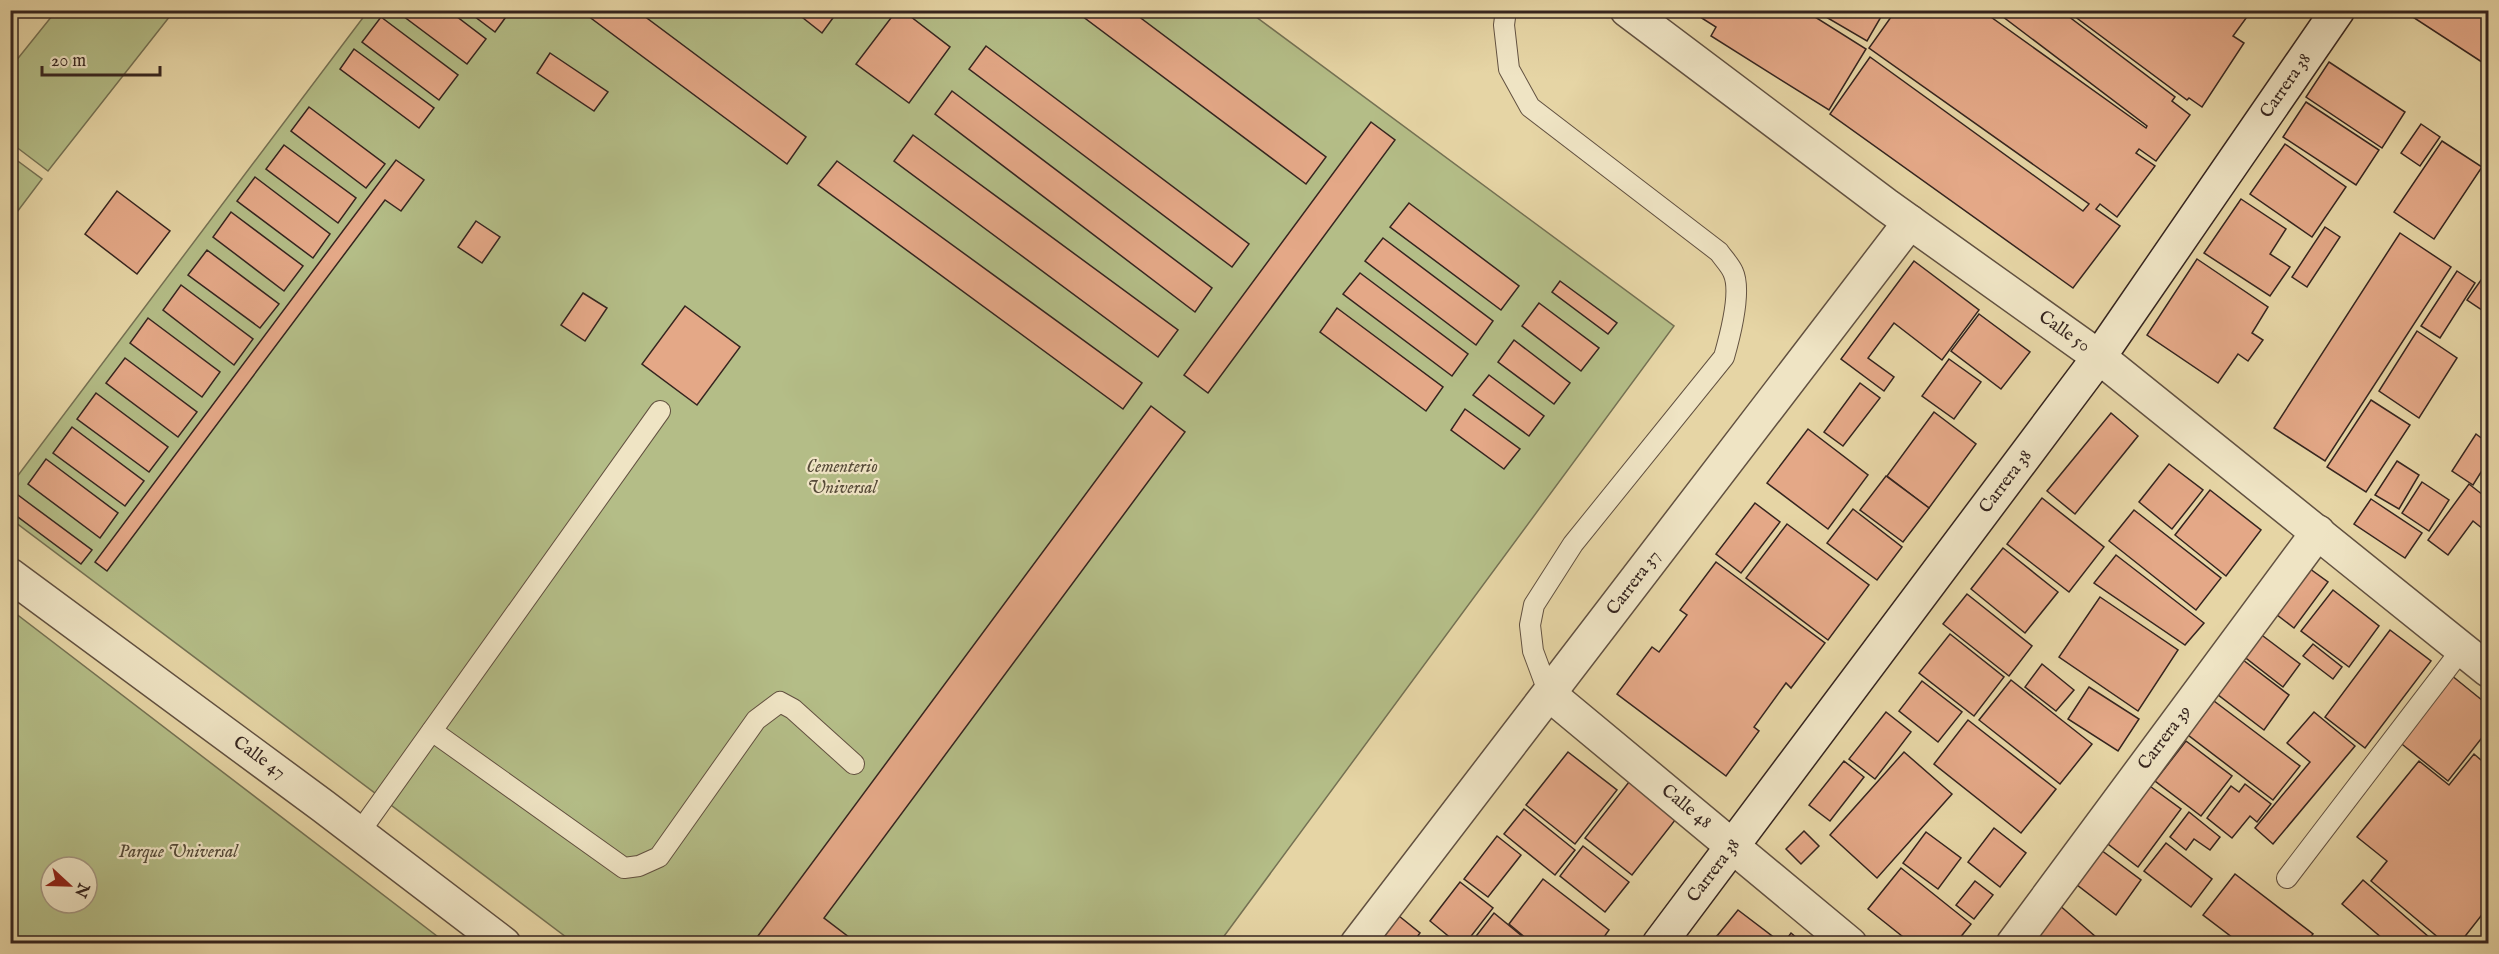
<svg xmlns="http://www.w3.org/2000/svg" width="2499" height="954" font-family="'IM FELL English',serif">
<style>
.green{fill:#b4bd87;stroke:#757153;stroke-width:1.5;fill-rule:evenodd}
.building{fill:#e4a887;stroke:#36251f;stroke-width:1.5}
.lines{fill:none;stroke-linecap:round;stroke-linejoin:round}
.service-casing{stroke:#625140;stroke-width:22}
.minor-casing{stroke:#625140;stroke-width:36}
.tertiary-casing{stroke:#625140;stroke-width:36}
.secondary-casing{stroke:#36251f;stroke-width:36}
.service{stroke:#efe4c4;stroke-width:20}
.minor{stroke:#efe4c4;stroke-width:33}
.tertiary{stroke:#efe4c4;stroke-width:33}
.secondary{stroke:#efe4c4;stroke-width:33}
.labels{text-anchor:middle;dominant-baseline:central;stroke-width:4.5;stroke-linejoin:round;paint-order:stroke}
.street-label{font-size:18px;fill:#36251f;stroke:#efe4c4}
.park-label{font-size:18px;font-style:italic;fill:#564b39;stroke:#efe4c4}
</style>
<rect width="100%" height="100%" fill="#e6d5a5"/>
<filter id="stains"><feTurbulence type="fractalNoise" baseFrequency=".00333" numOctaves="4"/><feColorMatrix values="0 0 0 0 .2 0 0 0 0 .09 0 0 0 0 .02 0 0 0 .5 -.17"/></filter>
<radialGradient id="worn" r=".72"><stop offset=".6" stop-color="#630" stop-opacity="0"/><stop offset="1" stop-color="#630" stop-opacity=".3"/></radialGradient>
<g class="green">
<polygon points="56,11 174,11 48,171 11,143 11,67"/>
<polygon points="368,11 1248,11 1674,326 1219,943 574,943 11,519 10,486"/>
<polygon points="11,156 42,179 11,220"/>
<path d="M10 610H11L446 943H11ZM51 867H87V903H51Z"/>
</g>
<g class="building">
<polygon points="395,10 448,10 486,39 467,64"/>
<polygon points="466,10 511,10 495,32"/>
<polygon points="580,10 636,10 806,137 787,164"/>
<polygon points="793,10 837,10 838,11 822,33"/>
<polygon points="897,10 902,10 950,47 909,103 856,64"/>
<polygon points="1074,10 1130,10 1326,157 1306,184"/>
<polygon points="1689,10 1804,10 1866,49 1829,110 1711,36 1716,27"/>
<polygon points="1814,10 1885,10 1867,41"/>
<polygon points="1896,10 1981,10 2146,128 2147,126 1994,10 2060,10 2175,97 2172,101 2190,115 2156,161 2139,149 2136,153 2155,166 2117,217 2100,204 2096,209 2120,226 2073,288 1830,114 1870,57 2083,211 2089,204 1869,48"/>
<polygon points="2066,10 2252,10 2233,36 2244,43 2202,107 2189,98 2187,100"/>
<polygon points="2402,10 2488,10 2488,66"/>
<polygon points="381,17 458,75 439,100 362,42"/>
<polygon points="986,46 1249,244 1232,267 969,69"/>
<polygon points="354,49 434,108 419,128 340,69"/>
<polygon points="550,53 608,92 594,111 537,73"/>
<polygon points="2329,62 2405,112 2382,148 2306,97"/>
<polygon points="952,91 1212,288 1195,312 935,114"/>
<polygon points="2306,102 2379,150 2356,185 2283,137"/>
<polygon points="309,107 385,164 366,188 291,131"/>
<polygon points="1371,122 1395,140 1208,393 1184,375"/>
<polygon points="2421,124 2440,137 2420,166 2401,153"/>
<polygon points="913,135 1178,330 1158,357 894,161"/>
<polygon points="2442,141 2482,167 2434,239 2394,212"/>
<polygon points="2285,144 2346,187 2312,237 2250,194"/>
<polygon points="284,145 356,198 338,223 266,169"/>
<polygon points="396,160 424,180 401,211 385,200 107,571 95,562"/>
<polygon points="837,161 1142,383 1123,409 818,185"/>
<polygon points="255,177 330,234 313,258 237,201"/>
<polygon points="117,191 170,231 137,274 85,234"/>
<polygon points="2241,199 2286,229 2270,254 2290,267 2270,296 2204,253"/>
<polygon points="1409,203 1519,286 1501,310 1390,227"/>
<polygon points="231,212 303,266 284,291 213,237"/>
<polygon points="476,221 500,237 482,263 458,247"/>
<polygon points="2325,227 2340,237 2307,287 2292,277"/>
<polygon points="2400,233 2451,267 2325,461 2274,428"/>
<polygon points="1383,238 1493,321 1476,345 1365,261"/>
<polygon points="207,250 279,304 260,328 188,275"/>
<polygon points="2197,259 2268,307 2252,333 2263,340 2248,361 2238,354 2218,383 2147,335"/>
<polygon points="1914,261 1979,310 1942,360 1894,323 1868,358 1894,377 1884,391 1841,359"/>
<polygon points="2457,271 2475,283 2440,338 2421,326"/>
<polygon points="1360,273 1468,354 1452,376 1343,294"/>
<polygon points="2481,280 2488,285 2488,314 2467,300"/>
<polygon points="1560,281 1617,323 1608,334 1552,292"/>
<polygon points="181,285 253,339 234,365 163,310"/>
<polygon points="583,293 607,308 585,341 561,325"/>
<polygon points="1539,303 1599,348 1581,371 1522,326"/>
<polygon points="685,306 740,347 697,405 642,364"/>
<polygon points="1337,308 1443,387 1426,411 1320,332"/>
<polygon points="1979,314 2030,352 2001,389 1951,351"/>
<polygon points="148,318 220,372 202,397 130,343"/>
<polygon points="2417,331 2457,358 2419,418 2379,391"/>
<polygon points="1514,340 1570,383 1554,404 1498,362"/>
<polygon points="125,358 197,412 178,437 106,383"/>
<polygon points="1949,359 1981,382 1954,419 1922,396"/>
<polygon points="1489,375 1544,416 1529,436 1473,395"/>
<polygon points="1860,383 1880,398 1843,446 1824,432"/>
<polygon points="96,393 168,447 149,472 77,419"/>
<polygon points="2371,400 2410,425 2366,492 2327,467"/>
<polygon points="1151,406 1185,432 824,918 858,944 752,944"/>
<polygon points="1465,409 1520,449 1504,469 1451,430"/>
<polygon points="1934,412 1976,444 1929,508 1887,476"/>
<polygon points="2111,413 2138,436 2075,514 2047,491"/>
<polygon points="72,427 144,481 125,506 53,453"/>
<polygon points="1808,429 1868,475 1828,529 1767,483"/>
<polygon points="2476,434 2488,443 2488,461 2473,485 2452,471"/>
<polygon points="46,459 118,513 100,538 28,484"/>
<polygon points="2397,461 2419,475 2399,509 2375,495"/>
<polygon points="2169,464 2203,490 2172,529 2139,502"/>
<polygon points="1886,476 1929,508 1903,542 1860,510"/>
<polygon points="2422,482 2449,500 2429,531 2402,513"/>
<polygon points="2469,484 2488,499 2488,522 2483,529 2473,521 2448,555 2428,540"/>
<polygon points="2210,490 2261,530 2226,576 2175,535"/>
<polygon points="14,492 92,550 81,564 10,511 10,496"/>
<polygon points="2042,498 2104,547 2069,592 2007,544"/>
<polygon points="2371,499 2422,533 2405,558 2354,524"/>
<polygon points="1755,503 1780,522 1741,573 1716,554"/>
<polygon points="1853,509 1902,547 1877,580 1827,543"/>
<polygon points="2134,510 2221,578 2196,610 2109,541"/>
<polygon points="1787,524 1869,585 1828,640 1746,578"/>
<polygon points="2003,548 2058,592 2025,633 1971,589"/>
<polygon points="2116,555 2204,623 2185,645 2094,583"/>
<polygon points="1716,562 1825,643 1791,688 1786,683 1754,727 1759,731 1726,776 1617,694 1652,647 1659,652 1687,615 1680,610"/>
<polygon points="2306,566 2328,582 2294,628 2272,611"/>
<polygon points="2333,590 2379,626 2349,667 2301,631"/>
<polygon points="1967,594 2032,646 2009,676 1943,624"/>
<polygon points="2100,597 2178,650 2138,711 2059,657"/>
<polygon points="2390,630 2431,661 2365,748 2325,717"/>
<polygon points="2259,633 2300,664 2283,687 2242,655"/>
<polygon points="1950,634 2004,677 1974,716 1919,673"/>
<polygon points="2313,644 2342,667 2333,679 2303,656"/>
<polygon points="2243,660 2289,695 2264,730 2217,694"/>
<polygon points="2042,664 2074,690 2056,711 2025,687"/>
<polygon points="2451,675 2488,705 2488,730 2448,781 2398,741"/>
<polygon points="2011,680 2092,744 2060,784 1979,720"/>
<polygon points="1922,681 1962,712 1938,742 1899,711"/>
<polygon points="2089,687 2139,719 2118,751 2068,719"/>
<polygon points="2214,701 2300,766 2273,800 2188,735"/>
<polygon points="1886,712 1911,732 1875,779 1849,759"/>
<polygon points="2314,712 2355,746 2273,844 2255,828 2310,762 2287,743"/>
<polygon points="1968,720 2056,789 2021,833 1934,764"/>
<polygon points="2186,741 2232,776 2201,816 2155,781"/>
<polygon points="1568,752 1617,790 1575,844 1526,805"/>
<polygon points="1904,752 1952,794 1877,878 1830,835"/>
<polygon points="2474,754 2488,766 2488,907 2459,944 2446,944 2371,881 2387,861 2357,837 2419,761 2449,785"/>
<polygon points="1844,761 1864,777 1830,821 1809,805"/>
<polygon points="1629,782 1676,819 1632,875 1585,838"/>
<polygon points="2147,784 2181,809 2138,867 2104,841"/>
<polygon points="2245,784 2271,804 2257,822 2250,816 2232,838 2207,818 2231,786 2239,792"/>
<polygon points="1524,809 1575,850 1555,875 1504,834"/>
<polygon points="2189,812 2220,837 2210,850 2194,839 2186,850 2170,837"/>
<polygon points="1994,828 2026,853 2000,887 1968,862"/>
<polygon points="1804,831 1819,846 1801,864 1786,849"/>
<polygon points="1926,832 1961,858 1938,889 1903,863"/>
<polygon points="1497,836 1521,855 1488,897 1464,879"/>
<polygon points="2166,843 2212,879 2191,907 2144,871"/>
<polygon points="1583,846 1629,882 1605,912 1560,876"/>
<polygon points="2097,847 2141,880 2116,915 2072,881"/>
<polygon points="1901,868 1971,924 1955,944 1912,944 1868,909"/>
<polygon points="2235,874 2313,934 2305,944 2241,944 2203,915"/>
<polygon points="1543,879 1609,930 1599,944 1533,944 1509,924"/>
<polygon points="2363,880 2437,944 2389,944 2342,904"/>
<polygon points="1975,881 1993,895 1974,919 1956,905"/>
<polygon points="1460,882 1493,908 1465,944 1458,944 1430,921"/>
<polygon points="2058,904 2104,944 2035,944 2029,939"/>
<polygon points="1738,910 1776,939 1772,944 1726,944 1717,936"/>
<polygon points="1494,913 1523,937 1518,944 1470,944"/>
<polygon points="1399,916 1420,933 1412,944 1378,944"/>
<polygon points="1791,933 1804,944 1783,944"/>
<polygon points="1717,936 1726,944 1712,944"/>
<polygon points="1425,937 1434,944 1420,944"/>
</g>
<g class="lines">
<defs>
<g id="service">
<path d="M1506 10 1504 25 1509 69 1530 107 1719 252C1723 258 1730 265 1733 272 1742 291 1730 336 1724 357L1573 544 1534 605 1530 625 1533 651 1549 694"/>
<polyline points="432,731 624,868 639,866 659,857 756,720 780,702 793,709 854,764"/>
<polyline points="359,833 660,411"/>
<polyline points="2287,878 2462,649"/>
</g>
<g id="minor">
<polyline points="10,575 323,806 504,944"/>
<polyline points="1549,694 1850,944"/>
<polyline points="1357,944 1910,222"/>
<polyline points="2013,944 2318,532"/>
</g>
<polyline id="tertiary" points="1627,10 1886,205 2099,357 2488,670"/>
<polyline id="secondary" points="1659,944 2099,357 2338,10"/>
</defs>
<use href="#service" class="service-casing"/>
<use href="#minor" class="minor-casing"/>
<use href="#tertiary" class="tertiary-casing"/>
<use href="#secondary" class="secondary-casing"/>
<use href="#service" class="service"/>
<use href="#minor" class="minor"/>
<use href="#tertiary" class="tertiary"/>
<use href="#secondary" class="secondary"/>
</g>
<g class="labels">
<g class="street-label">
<text transform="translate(2286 86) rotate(-55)">Carrera 38</text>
<text transform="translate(2064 332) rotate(35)">Calle 50</text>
<text transform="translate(2006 482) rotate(-53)">Carrera 38</text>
<text transform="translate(1634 583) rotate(-53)">Carrera 37</text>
<text transform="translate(2165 738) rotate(-53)">Carrera 39</text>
<text transform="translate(259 758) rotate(36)">Calle 47</text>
<text transform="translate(1686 807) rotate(39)">Calle 48</text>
<text transform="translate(1714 871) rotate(-53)">Carrera 38</text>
</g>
<g class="park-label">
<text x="842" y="467">Cementerio<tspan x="842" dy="21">Universal</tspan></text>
<text x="178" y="852">Parque Universal</text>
</g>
</g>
<rect width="2499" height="954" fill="none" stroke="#e6d5a5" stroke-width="36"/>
<rect x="12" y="12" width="2475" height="930" fill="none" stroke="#36251f" stroke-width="3"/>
<rect x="18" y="18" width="2463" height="918" fill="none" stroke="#36251f" stroke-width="1.5"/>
<g transform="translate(69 885) rotate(112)"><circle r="28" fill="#efe4c4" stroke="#a59882" stroke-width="1.5"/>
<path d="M0-4.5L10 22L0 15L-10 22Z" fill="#8f2418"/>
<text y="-9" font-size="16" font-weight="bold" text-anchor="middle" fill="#36251f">N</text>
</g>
<path d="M42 66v9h118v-9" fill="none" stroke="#36251f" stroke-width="3"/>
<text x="51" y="66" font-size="18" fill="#36251f" stroke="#efe4c4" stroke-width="4.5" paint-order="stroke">20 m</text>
<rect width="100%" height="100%" filter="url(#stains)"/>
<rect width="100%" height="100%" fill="url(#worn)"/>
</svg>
